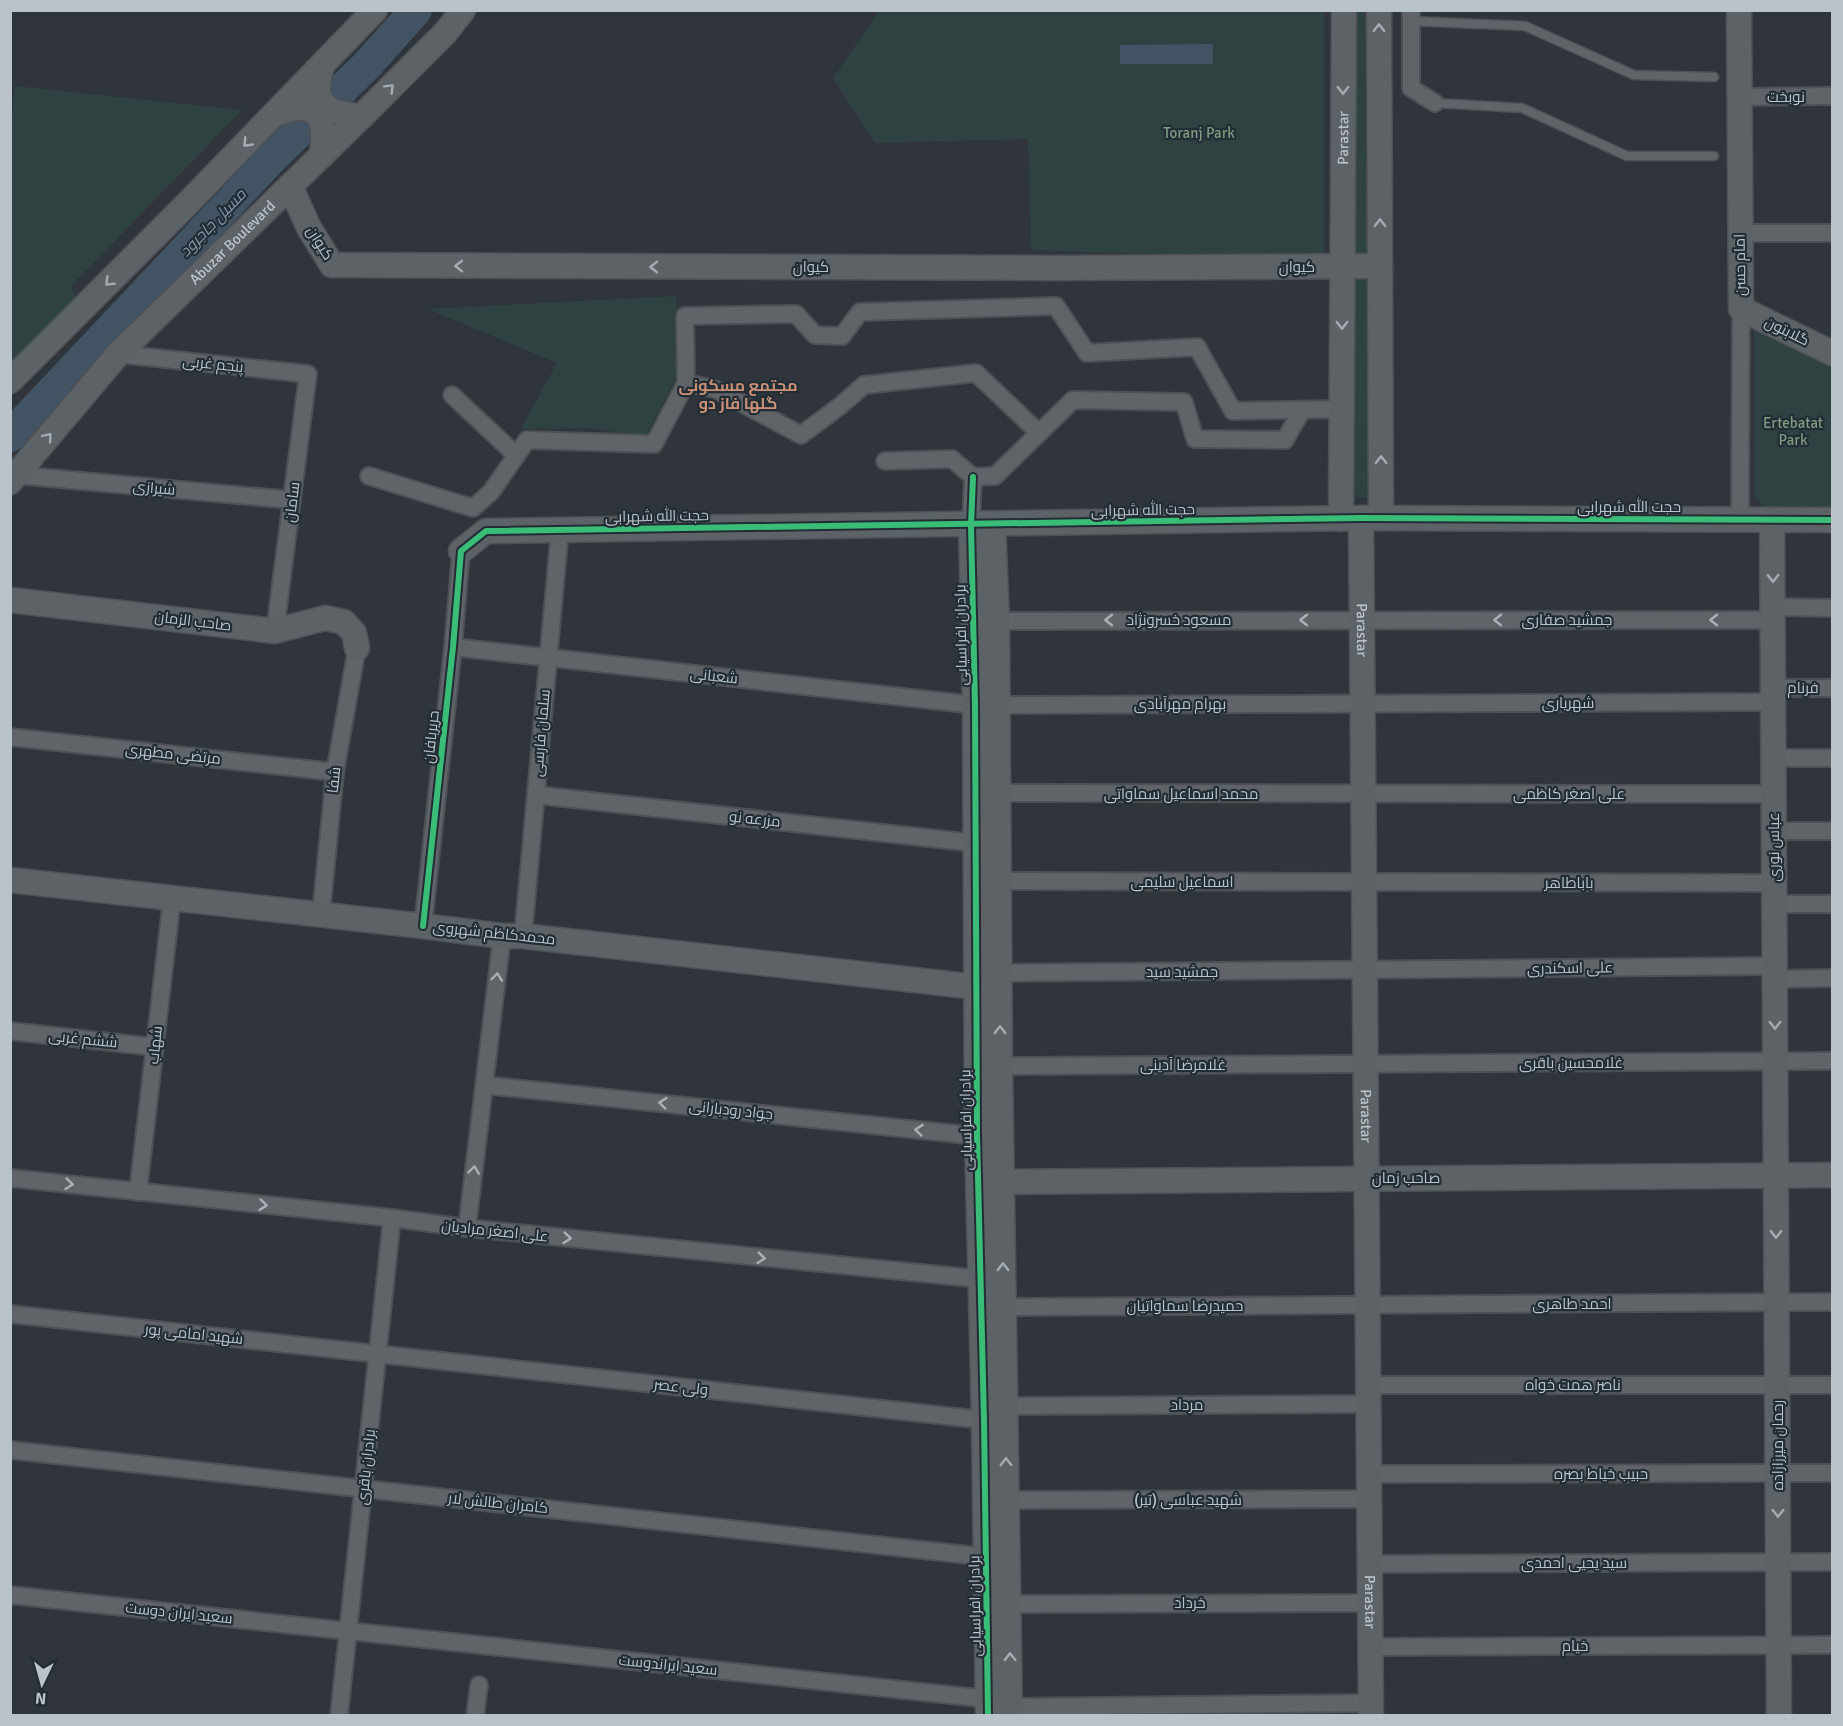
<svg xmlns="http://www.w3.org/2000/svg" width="1843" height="1726" font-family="Signika,Cairo,sans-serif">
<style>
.green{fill:#2f4242}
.water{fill:#425464}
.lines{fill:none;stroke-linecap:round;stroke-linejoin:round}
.river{stroke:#425464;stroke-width:32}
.lane-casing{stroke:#4d5155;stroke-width:11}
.street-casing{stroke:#4d5155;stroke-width:20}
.secondary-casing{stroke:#4d5155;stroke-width:27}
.lane{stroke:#606468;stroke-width:8}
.street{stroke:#606468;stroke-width:16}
.secondary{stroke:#5d6267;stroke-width:24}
.cycleway-casing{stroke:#232d35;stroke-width:10}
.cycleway{stroke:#3abd76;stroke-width:6}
.oneway{stroke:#a4abb1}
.oneway2{stroke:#a9b0b6}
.labels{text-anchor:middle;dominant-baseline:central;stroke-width:4.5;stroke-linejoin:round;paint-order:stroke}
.street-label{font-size:15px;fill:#bbc3ca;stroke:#232d35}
.park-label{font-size:15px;fill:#7c9d80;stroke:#232d35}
.water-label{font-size:16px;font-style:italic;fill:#8096a9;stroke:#232d35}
.neighbourhood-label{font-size:16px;font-weight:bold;fill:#ca9177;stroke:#232d35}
</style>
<rect width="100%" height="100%" fill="#2f353b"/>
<g class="green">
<polygon points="879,11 1324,11 1324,259 1031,250 1028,139 875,143 833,78"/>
<polygon points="1351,11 1366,11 1365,131 1368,256 1351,255"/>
<polygon points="15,86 242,110 71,286 78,306 11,373 11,284 18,284 10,283 10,133"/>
<polygon points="1353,277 1369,277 1371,498 1355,497"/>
<polygon points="676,296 678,375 645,437 591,428 521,429 557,363 428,309"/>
<polygon points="1754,330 1832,367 1832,513 1772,513 1754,497"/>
</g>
<polygon class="water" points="1213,44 1213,64 1120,64 1120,45"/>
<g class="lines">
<polyline class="river" points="10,436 272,158 368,64 416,10"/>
<defs>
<g id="lane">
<polyline points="1411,21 1525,26 1634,75 1714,77"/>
<polyline points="1435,103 1522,108 1627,156 1714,156"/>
</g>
<g id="street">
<polyline points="1411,10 1411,88 1435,103"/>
<polyline points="1739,97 1832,96"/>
<polyline points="1739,233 1832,233"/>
<polyline points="118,354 308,374 275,631"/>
<polyline points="686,383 715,389 801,435 840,406 864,385 976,373 1039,433"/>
<polyline points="452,395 516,455"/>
<polyline points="885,461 952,459 973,477 995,476 1073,400 1184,402 1195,439 1285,440 1302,410"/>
<polyline points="16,475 292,500"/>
<polyline points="369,476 473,508 491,492 527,440 654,444 686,383 685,316 796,314 815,335 842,336 860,312 1056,306 1087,353 1197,347 1233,411 1342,409"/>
<polyline points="1740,520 1741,309"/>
<polyline points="971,525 973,477"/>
<polyline points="1773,607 1832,608"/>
<polyline points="997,621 1773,620"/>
<polyline points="453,647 975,705"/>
<polyline points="1773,688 1832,688"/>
<polyline points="998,705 1773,702"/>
<polyline points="10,737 335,772"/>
<polyline points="1774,758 1832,758"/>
<polyline points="999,793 1774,794"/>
<polyline points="536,795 975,843"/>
<polyline points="1774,831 1832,831"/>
<polyline points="1000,881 1774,883"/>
<polyline points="1775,904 1832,904"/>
<polyline points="321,914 335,772 357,648"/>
<polyline points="423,926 453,647 461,551"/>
<polyline points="523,936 560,529"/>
<polyline points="1000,973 1775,966"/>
<polyline points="1775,979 1832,978"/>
<polyline points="10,1031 155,1047"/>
<polyline points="1000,1066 1832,1061"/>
<polyline points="484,1085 977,1136"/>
<polyline points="10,1178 392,1218 467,1228 981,1279"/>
<polyline points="138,1192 172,898"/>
<polyline points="467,1228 502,936"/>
<polyline points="1003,1307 1832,1302"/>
<polyline points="10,1314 984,1420"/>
<polyline points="1368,1385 1832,1385"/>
<polyline points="1006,1406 1369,1404"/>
<polyline points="10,1450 986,1557"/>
<polyline points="1369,1474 1832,1473"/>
<polyline points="1006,1500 1369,1499"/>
<polyline points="1370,1564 1832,1562"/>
<polyline points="10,1595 988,1699"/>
<polyline points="1009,1604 1370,1603"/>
<polyline points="1371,1647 1832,1645"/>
<polyline points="1010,1707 1371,1703"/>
<polyline points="339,1716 392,1218"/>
<polyline points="475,1716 479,1685"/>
</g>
<g id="secondary">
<polyline points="1379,10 1381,518"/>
<polyline points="1739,10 1741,309 1832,353"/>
<path d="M322 66C311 104 325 114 362 116"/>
<path d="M275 114C316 99 327 114 322 155"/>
<polyline points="290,186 309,228 332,265 1053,268 1380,266"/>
<polyline points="10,381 187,204 375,10"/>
<path id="s1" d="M10 482 118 354 362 116 446 32 463 10"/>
<path id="s2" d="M1361 518 1371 1716"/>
<path id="s3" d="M1341 519 1344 10"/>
<polyline points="1772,520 1779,1716"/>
<polyline points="993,524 997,621 1000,1066 1010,1716"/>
<polyline points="971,525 975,705 977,1136 984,1420 988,1716"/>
<polyline points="461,551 486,531 1361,518 1832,520"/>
<polyline points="10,600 275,631 325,618 344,622 354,633 357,648"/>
<polyline points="10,880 423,926 502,936 523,936 977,987"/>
<polyline points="987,1182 1832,1175"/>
</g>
</defs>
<use href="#lane" class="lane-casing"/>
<use href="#street" class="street-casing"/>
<use href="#secondary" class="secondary-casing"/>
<use href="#lane" class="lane"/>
<use href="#street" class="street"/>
<use href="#secondary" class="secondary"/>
<defs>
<g id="cycleway">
<polyline points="973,477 971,525 975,705 977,1136 984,1420 988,1716"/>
<polyline points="423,926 453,647 461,551 486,531 1361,518 1832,520"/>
</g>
</defs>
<use href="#cycleway" class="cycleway-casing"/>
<use href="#cycleway" class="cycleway"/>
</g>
<defs><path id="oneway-chevron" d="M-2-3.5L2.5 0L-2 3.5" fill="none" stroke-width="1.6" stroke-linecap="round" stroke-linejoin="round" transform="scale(1.5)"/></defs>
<g class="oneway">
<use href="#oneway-chevron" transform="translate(1379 28) rotate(-90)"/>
<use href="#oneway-chevron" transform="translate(390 88) rotate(-45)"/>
<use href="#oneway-chevron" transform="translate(1343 90) rotate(90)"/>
<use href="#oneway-chevron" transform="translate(247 143) rotate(134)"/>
<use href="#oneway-chevron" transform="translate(1380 223) rotate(-90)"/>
<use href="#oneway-chevron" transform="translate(459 266) rotate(-180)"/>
<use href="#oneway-chevron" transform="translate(654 267) rotate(-180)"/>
<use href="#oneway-chevron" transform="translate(109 282) rotate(135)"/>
<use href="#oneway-chevron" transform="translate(1342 325) rotate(90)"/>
<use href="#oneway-chevron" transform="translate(48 437) rotate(-50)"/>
<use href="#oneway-chevron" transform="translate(1381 460) rotate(-90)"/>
<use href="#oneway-chevron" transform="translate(1773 578) rotate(90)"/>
<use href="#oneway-chevron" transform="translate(1775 1025) rotate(90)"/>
<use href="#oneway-chevron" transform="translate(1000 1030) rotate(-90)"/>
<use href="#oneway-chevron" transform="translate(1776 1234) rotate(90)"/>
<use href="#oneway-chevron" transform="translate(1003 1267) rotate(-90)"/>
<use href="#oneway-chevron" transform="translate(1006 1462) rotate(-91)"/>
<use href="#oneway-chevron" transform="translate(1778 1513) rotate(90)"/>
<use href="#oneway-chevron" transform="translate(1010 1657) rotate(-91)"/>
</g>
<g class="oneway2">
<use href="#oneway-chevron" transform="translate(1109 620) rotate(180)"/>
<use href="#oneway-chevron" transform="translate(1304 620) rotate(180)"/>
<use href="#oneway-chevron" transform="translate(1498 620) rotate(-180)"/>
<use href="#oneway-chevron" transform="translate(1714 620) rotate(-180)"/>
<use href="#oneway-chevron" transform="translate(497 977) rotate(-83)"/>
<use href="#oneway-chevron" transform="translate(663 1103) rotate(-174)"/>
<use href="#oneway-chevron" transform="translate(919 1130) rotate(-174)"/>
<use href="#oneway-chevron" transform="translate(474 1170) rotate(-83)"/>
<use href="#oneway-chevron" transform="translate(69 1184) rotate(6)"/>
<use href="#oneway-chevron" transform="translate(263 1205) rotate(6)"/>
<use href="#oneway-chevron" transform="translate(567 1238) rotate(6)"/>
<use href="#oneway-chevron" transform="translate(761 1258) rotate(6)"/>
</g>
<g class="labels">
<g class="street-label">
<text x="1786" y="97">نوبخت</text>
<text stroke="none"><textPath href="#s3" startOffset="381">Parastar</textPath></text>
<text stroke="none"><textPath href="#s1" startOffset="327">Abuzar Boulevard</textPath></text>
<text transform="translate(320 243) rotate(58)">کیوان</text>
<text transform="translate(1740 265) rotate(-91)">امام حسن</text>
<text x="811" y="267">کیوان</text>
<text x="1297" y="267">کیوان</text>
<text transform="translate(1787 331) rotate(26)">گلابتون</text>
<text transform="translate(213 364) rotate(6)">پنجم غربی</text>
<text transform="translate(154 488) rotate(5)">شیرازی</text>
<text transform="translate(292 502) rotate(-83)">سامان</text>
<text x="1629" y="507">حجت الله شهرابی</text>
<text transform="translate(1143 510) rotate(-1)">حجت الله شهرابی</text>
<text transform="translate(657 516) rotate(-1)">حجت الله شهرابی</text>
<text x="1179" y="620">مسعود خسرونژاد</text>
<text x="1567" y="620">جمشید صفاری</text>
<text transform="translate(193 621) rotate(7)">صاحب الزمان</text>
<text stroke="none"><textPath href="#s2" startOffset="112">Parastar</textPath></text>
<text transform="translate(961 635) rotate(-91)">برادران افراسیابی</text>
<text transform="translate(714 676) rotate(6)">شعبانی</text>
<text x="1803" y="688">فرنام</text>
<text x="1568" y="703">شهریاری</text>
<text x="1180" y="704">بهرام مهرآبادی</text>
<text transform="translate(541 733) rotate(-85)">سلمان فارسی</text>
<text transform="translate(431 737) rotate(-84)">حریربافان</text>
<text transform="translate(173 754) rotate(6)">مرتضی مطهری</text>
<text transform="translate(334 780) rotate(-83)">شفا</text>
<text x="1181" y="794">محمد اسماعیل سماواتی</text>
<text x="1569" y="794">علی اصغر کاظمی</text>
<text transform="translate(755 819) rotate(6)">مزرعه نو</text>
<text transform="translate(1774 847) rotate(-90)">عباس نوری</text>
<text x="1182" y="882">اسماعیل سلیمی</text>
<text x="1569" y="883">باباطاهر</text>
<text transform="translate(494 933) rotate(6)">محمدکاظم شهروی</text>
<text transform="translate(1570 968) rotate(-1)">علی اسکندری</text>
<text x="1182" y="972">جمشید سید</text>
<text transform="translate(83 1039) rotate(6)">ششم غربی</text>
<text transform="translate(155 1045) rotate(-84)">شهاب</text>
<text x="1571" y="1063">غلامحسین باقری</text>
<text x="1183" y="1065">غلامرضا آدینی</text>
<text transform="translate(731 1110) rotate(6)">جواد رودبارانی</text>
<text stroke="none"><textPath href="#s2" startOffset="598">Parastar</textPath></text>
<text transform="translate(966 1120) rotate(-91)">برادران افراسیابی</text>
<text x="1406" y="1178">صاحب زمان</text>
<text transform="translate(495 1231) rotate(6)">علی اصغر مرادیان</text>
<text x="1572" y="1304">احمد طاهری</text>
<text x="1185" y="1306">حمیدرضا سماواتیان</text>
<text transform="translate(194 1334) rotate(6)">شهید امامی پور</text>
<text x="1573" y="1385">ناصر همت خواه</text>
<text transform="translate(681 1387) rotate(6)">ولی عصر</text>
<text x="1187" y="1405">مرداد</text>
<text transform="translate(1778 1445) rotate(-90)">رحمان میرزازاده</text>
<text transform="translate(366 1467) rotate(-84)">برادران باقری</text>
<text x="1601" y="1474">حبیب خیاط بصره</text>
<text x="1188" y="1500">شهید عباسی (تیر)</text>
<text transform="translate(498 1503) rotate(6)">کامران طالش لار</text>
<text x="1574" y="1563">سید یحیی احمدی</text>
<text x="1190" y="1603">خرداد</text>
<text stroke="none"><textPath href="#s2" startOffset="1084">Parastar</textPath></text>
<text transform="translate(975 1606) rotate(-91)">برادران افراسیابی</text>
<text transform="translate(179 1613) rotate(6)">سعید ایران دوست</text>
<text x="1575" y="1646">خیام</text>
<text transform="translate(668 1665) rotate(6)">سعید ایراندوست</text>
</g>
<g class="park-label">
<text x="1199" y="133">Toranj Park</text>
<text x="1793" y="423">Ertebatat<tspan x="1793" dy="17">Park</tspan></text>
</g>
<g class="water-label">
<text transform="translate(213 223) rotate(-46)">مسیل جاجرود</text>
</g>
<g class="neighbourhood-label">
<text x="738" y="386">مجتمع مسکونی<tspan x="738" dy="18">گلها فاز دو</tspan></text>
</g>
</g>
<rect width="1843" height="1726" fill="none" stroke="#bbc3ca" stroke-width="24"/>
<g transform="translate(42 1684) rotate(185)" stroke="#232d35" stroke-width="4.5" paint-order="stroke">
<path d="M0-4.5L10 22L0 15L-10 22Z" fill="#bbc3ca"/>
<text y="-9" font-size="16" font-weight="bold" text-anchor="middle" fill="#bbc3ca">N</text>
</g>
</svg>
